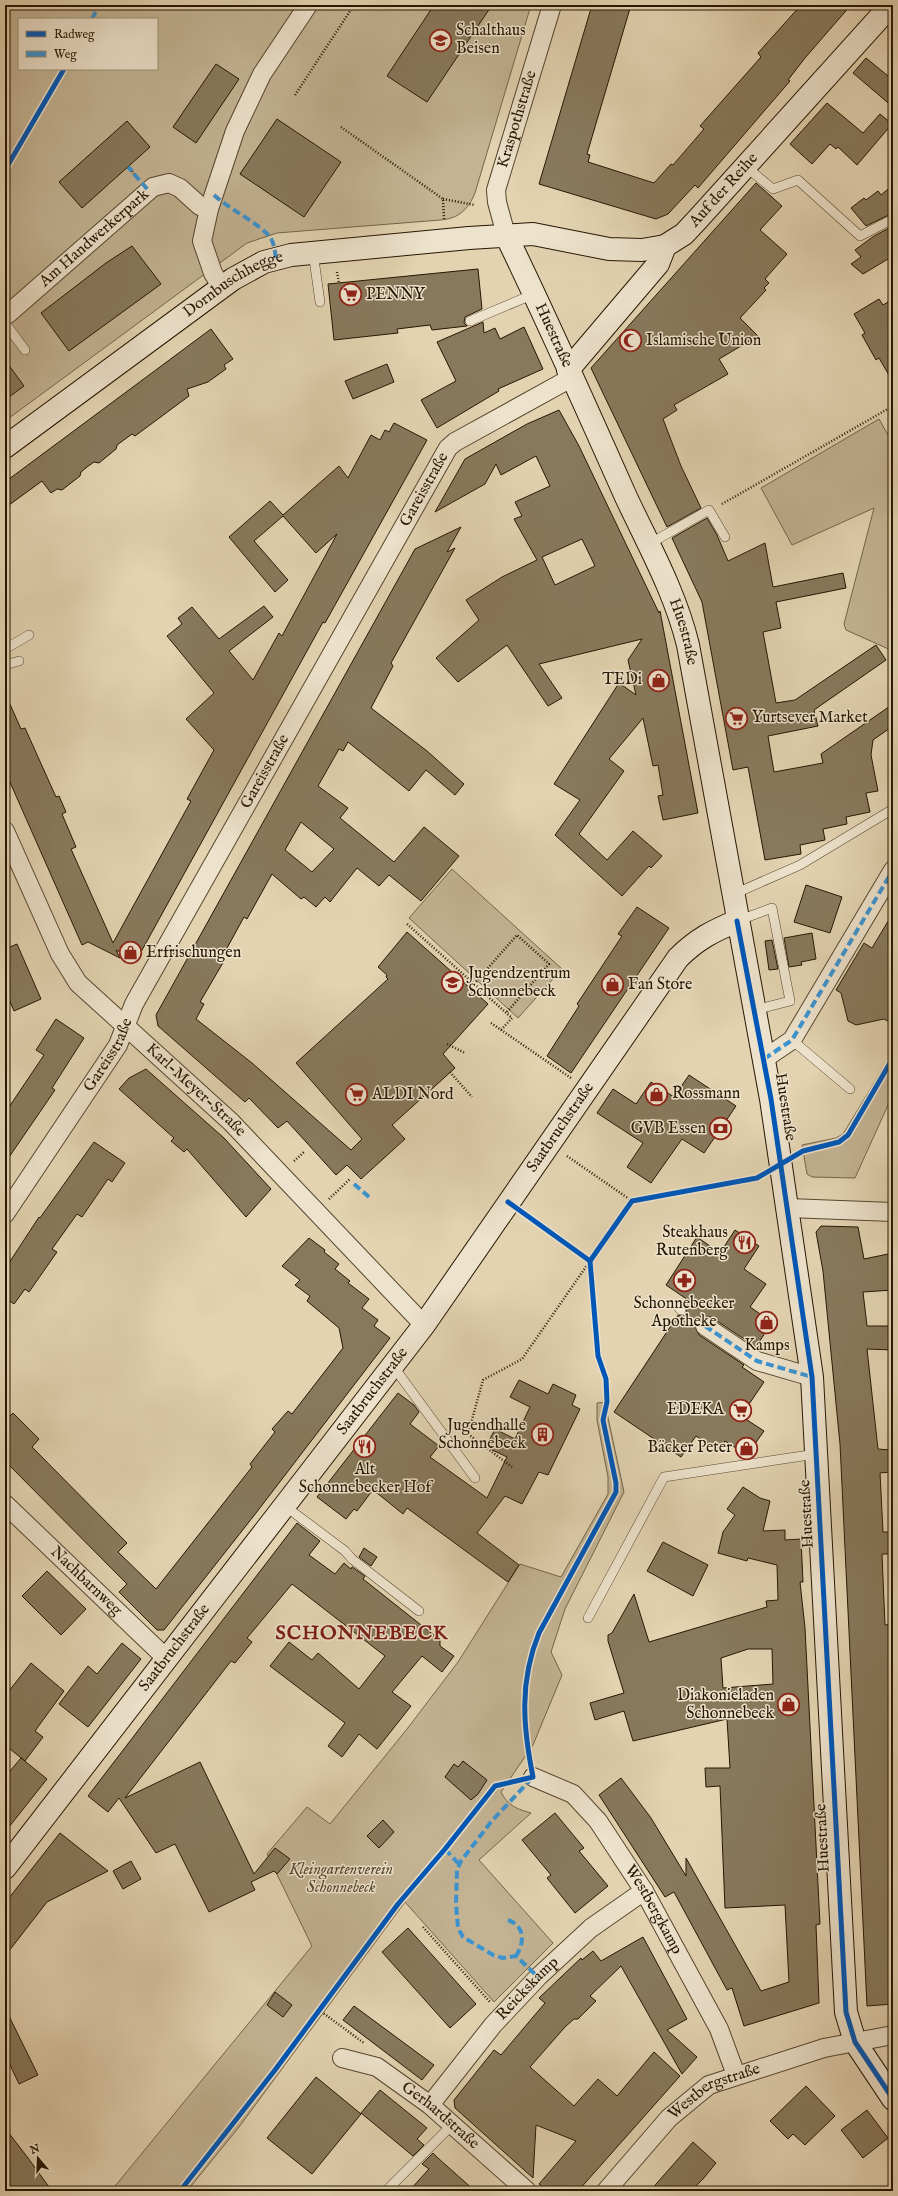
<svg xmlns="http://www.w3.org/2000/svg" width="898" height="2196" font-family="'IM FELL English',serif">
<style>
.green{fill:#c3b393;stroke:#74654a;fill-rule:evenodd}
.building{fill:#88795d;stroke:#261702;fill-rule:evenodd}
.lines{fill:none;stroke-linecap:round;stroke-linejoin:round}
.lane-casing{stroke:#55462e;stroke-width:10}
.street-casing{stroke:#55462e;stroke-width:20}
.secondary-casing{stroke:#261702;stroke-width:24}
.path{stroke:#261702;stroke-width:2.5;stroke-dasharray:1 2;stroke-linecap:butt}
.lane{stroke:#ede2cc;stroke-width:9}
.street{stroke:#ede2cc;stroke-width:18}
.secondary{stroke:#ede2cc;stroke-width:22}
.quiet{stroke:#3b93d1;stroke-width:4;stroke-dasharray:8 4;stroke-linecap:butt}
.cycleway-casing{stroke:#ede2cc;stroke-width:8}
.cycleway{stroke:#0057b8;stroke-width:5}
.labels{text-anchor:middle;dominant-baseline:central;stroke-width:3;stroke-linejoin:round;paint-order:stroke}
.poi-label{font-size:16px;fill:#261702;stroke:#ede2cc;text-anchor:start}
.street-label{font-size:16px;fill:#261702;stroke:#ede2cc}
.park-label{font-size:16px;font-style:italic;fill:#55462e;stroke:#ede2cc}
.district-label{font-size:20px;font-weight:bold;letter-spacing:1px;fill:#7a1f14;stroke:#ede2cc}
</style>
<rect width="100%" height="100%" fill="#e3d3b1"/>
<filter id="stains"><feTurbulence type="fractalNoise" baseFrequency=".005" numOctaves="4"/><feColorMatrix values="0 0 0 0 .2 0 0 0 0 .09 0 0 0 0 .02 0 0 0 .5 -.17"/></filter>
<radialGradient id="worn" r=".72"><stop offset=".6" stop-color="#630" stop-opacity="0"/><stop offset="1" stop-color="#630" stop-opacity=".3"/></radialGradient>
<g class="green">
<path d="M5 5H531L475 193C468 210 458 219 440 220L277 233 247 243 5 421ZM19 19H157V69H19Z"/>
<polygon points="879,419 893,444 893,651 846,630 844,624 874,508 792,545 761,488"/>
<polygon points="452,869 562,969 518,1018 409,918"/>
<polygon points="893,1052 893,1094 855,1178 812,1177 807,1174 802,1145 836,1138 843,1134"/>
<path d="M607 1402 609 1406 607 1413 624 1492 565 1609 551 1652 562 1675 533 1745 501 1792C508 1806 517 1809 531 1813L479 1860 553 1943 494 2002 405 1902 239 2127 187 2191H111L312 1946 267 1854 307 1807 330 1824 407 1729 458 1662 520 1564 561 1577 608 1494V1477L597 1420V1403Z"/>
</g>
<g class="building">
<polygon points="434,5 492,5 427,102 387,76"/>
<polygon points="592,5 631,5 587,154 590,155 588,162 654,183 671,164 673,165 704,129 700,126 761,57 758,53 801,5 851,5 805,58 788,80 790,81 698,188 695,185 668,214 656,219 539,184"/>
<polygon points="866,58 893,80 893,107 853,73"/>
<polygon points="216,64 239,79 196,143 173,127"/>
<polygon points="827,103 863,133 880,114 892,124 857,165 838,147 836,149 830,144 812,164 790,144"/>
<polygon points="277,119 341,162 304,217 240,174"/>
<polygon points="127,121 150,147 82,208 59,182"/>
<polygon points="756,183 782,206 760,230 787,254 765,279 769,283 764,288 766,290 740,318 758,336 719,359 728,374 674,405 677,410 663,419 681,466 701,508 667,527 591,368"/>
<polygon points="893,185 893,213 866,226 851,208 864,198 866,200 878,191 881,195"/>
<polygon points="893,226 893,256 863,274 851,264 861,257 855,250 874,236"/>
<polygon points="132,246 161,284 69,351 41,313 106,263"/>
<polygon points="478,269 482,309 465,317 464,323 467,326 432,330 430,325 397,329 398,333 334,340 328,284"/>
<polygon points="879,299 883,305 893,299 893,382 879,358 876,360 862,335 865,333 854,314"/>
<polygon points="483,322 484,333 495,328 500,339 524,327 543,369 498,389 499,391 437,428 421,400 456,381 437,342"/>
<polygon points="211,329 233,359 224,365 226,369 208,382 187,389 189,396 135,436 132,434 117,445 116,449 99,463 94,462 87,467 81,472 80,476 62,490 57,489 51,493 42,481 5,508 5,482"/>
<polygon points="5,360 24,386 5,400"/>
<polygon points="387,364 394,382 353,399 345,381"/>
<path d="M559 410 579 446 659 613 660 611 698 813 663 820 658 796 663 795 658 765 653 766 643 718 609 759 624 771 579 834 607 860 633 831 662 856 651 868 649 866 622 896 555 835 580 800 554 784 619 683 636 695 628 660 642 639 539 664 562 698 548 706 507 645 458 682 436 658 479 620 466 600 502 577 537 560 514 519 522 516 515 502 550 486 536 456 501 475 496 464 485 484 435 512 465 459 527 424ZM582 539 595 566 555 585 542 557Z"/>
<polygon points="394,423 427,440 325,623 323,622 136,961 116,950 120,958 88,942 82,945 5,771 5,693 21,729 25,728 56,797 59,796 66,812 62,814 76,847 71,849 113,943 191,801 187,799 214,750 186,719 214,693 167,636 182,624 178,618 192,607 219,639 264,606 273,617 229,651 253,680 279,633 282,636 337,534 316,553 283,516 254,541 288,580 275,592 229,537 270,501 283,515 339,466 348,478 371,435 380,440 385,430 389,432"/>
<polygon points="707,518 717,535 728,561 765,543 773,587 843,573 846,588 776,602 781,628 763,632 776,703 795,700 876,645 886,660 814,710 818,726 768,736 774,772 823,763 821,754 893,704 893,726 873,740 871,755 878,791 866,793 870,812 846,817 847,824 823,829 825,840 800,845 801,854 765,860 748,767 733,770 702,602 672,538"/>
<path d="M461 527 447 552 455 548 391 663 393 666 371 708 427 751 464 784 455 795 426 770 409 791 348 742 343 751 339 749 318 786 348 808 340 818 394 862 424 827 459 856 421 901 389 875 379 886 357 868 330 902 325 897 316 907 304 897 301 899 272 874 247 919 244 917 221 959 224 961 200 1002 204 1004 196 1019 252 1063 351 1150 362 1139 296 1063 388 979 386 977 387 975 378 967 407 932 488 1004 443 1054 455 1068 392 1125 405 1139 361 1179 347 1165 336 1175 287 1121 278 1128 249 1098 245 1102 158 1026 156 1015 415 549ZM301 822 334 849 312 872 285 850Z"/>
<polygon points="806,885 842,897 830,933 794,922"/>
<polygon points="637,907 669,928 571,1073 547,1056 579,1006 577,1004 622,936 618,934"/>
<polygon points="893,913 893,1024 884,1019 856,1025 848,1021 841,993 836,990 864,943 872,948"/>
<polygon points="812,933 816,959 801,962 802,965 789,967 784,938"/>
<polygon points="772,940 778,969 769,970 765,941"/>
<polygon points="17,944 41,999 14,1011 5,990 5,949"/>
<polygon points="56,1019 84,1038 52,1088 55,1090 5,1163 5,1113 44,1055 36,1050"/>
<polygon points="146,1069 224,1138 271,1189 246,1217 187,1149 184,1152 171,1141 174,1138 119,1089 129,1078"/>
<polygon points="689,1075 736,1106 704,1153 682,1139 651,1183 627,1167 643,1143 597,1113 613,1089 636,1104 651,1082 674,1097"/>
<polygon points="94,1142 125,1163 112,1182 108,1179 82,1217 77,1214 52,1249 57,1252 29,1292 25,1289 14,1304 5,1298 5,1269 39,1217 40,1218"/>
<polygon points="821,1226 858,1227 864,1259 893,1253 893,1290 863,1292 867,1326 893,1326 893,1350 867,1349 878,1449 890,1450 891,1472 880,1473 883,1532 890,1532 892,1554 882,1554 885,1625 893,1624 893,2004 867,2006 840,1444 823,1271 816,1232"/>
<polygon points="735,1230 759,1246 744,1269 766,1284 750,1307 772,1322 756,1347 711,1317 700,1317 695,1326 699,1335 744,1365 742,1367 764,1382 741,1416 764,1431 747,1455 725,1441 718,1451 696,1436 681,1457 614,1412 678,1315 683,1316 687,1312 685,1305 688,1300 666,1285 697,1237 720,1253"/>
<polygon points="309,1238 325,1250 324,1252 339,1264 335,1269 350,1281 348,1283 369,1299 362,1308 378,1320 374,1326 390,1338 256,1513 164,1630 157,1630 119,1592 127,1584 5,1461 5,1421 13,1413 39,1439 32,1447 127,1543 118,1552 156,1589 252,1467 250,1464 275,1432 272,1429 288,1411 292,1414 343,1348 339,1328 307,1301 310,1296 295,1285 300,1280 282,1266"/>
<polygon points="519,1380 548,1394 553,1384 576,1395 572,1405 580,1409 548,1475 539,1472 522,1504 505,1496 477,1533 519,1565 508,1582 407,1508 403,1514 377,1493 372,1491 357,1511 354,1509 346,1519 317,1497 398,1393 414,1405 419,1412 410,1424 439,1446 430,1457 487,1498 507,1457 486,1447 495,1429 515,1439 530,1407 510,1397"/>
<path d="M743 1487 760 1498 770 1501 763 1531 785 1530V1540L801 1539 803 1582H800L805 1628 820 1924 816 1925 819 2003 744 2026 732 1988 727 1990 674 1892 665 1897 599 1795 621 1778 651 1818 686 1876V1858L761 1991 789 1982 785 1905 725 1908 720 1786 706 1787 705 1768H730L727 1719 633 1741 624 1711 595 1720 590 1703 624 1693 608 1641V1635L612 1633 634 1594 649 1642 767 1607 766 1601 778 1600 777 1565 748 1558 747 1561 718 1553 723 1532 735 1515 727 1509ZM748 1649H772L773 1684 723 1688 721 1658Z"/>
<polygon points="297,1523 320,1541 309,1555 335,1574 344,1563 351,1569 352,1567 365,1576 363,1579 440,1640 440,1646 454,1656 442,1672 422,1656 392,1692 411,1706 377,1749 359,1734 342,1757 328,1746 345,1723 270,1666 289,1642 312,1660 318,1653 359,1689 385,1656 292,1584 247,1638 252,1642 235,1663 231,1661 125,1798 200,1762 254,1874 275,1848 290,1859 277,1874 274,1871 251,1882 255,1890 209,1912 175,1844 156,1853 119,1798 108,1812 88,1796"/>
<polygon points="663,1542 708,1565 693,1596 647,1571"/>
<polygon points="364,1548 377,1557 371,1566 359,1557"/>
<polygon points="47,1571 86,1609 61,1635 22,1596"/>
<polygon points="122,1643 141,1659 88,1727 59,1704 88,1666 97,1674"/>
<polygon points="31,1663 64,1691 35,1731 43,1737 25,1761 5,1745 5,1696"/>
<polygon points="21,1758 47,1779 5,1832 5,1777"/>
<polygon points="463,1761 487,1780 478,1794 471,1800 445,1777 454,1764 458,1767"/>
<polygon points="555,1813 584,1848 579,1851 608,1886 575,1913 547,1878 551,1875 522,1840"/>
<polygon points="383,1820 394,1832 379,1848 367,1836"/>
<polygon points="60,1833 108,1871 47,1902 5,1956 5,1903"/>
<polygon points="131,1861 141,1879 123,1889 113,1871"/>
<polygon points="408,1928 476,2004 450,2028 382,1952"/>
<polygon points="643,1937 687,2019 667,2030 697,2057 682,2074 621,1966 590,1996 596,2001 578,2019 574,2019 565,2027 530,2067 574,2106 598,2079 617,2096 654,2052 680,2076 578,2191 547,2191 539,2184 576,2141 536,2125 533,2178 455,2108 454,2100 494,2050 501,2055 545,2003 539,1998 581,1958 582,1960 593,1951 601,1961"/>
<polygon points="275,1992 292,2005 283,2017 267,2005"/>
<polygon points="354,2006 434,2065 422,2080 343,2020"/>
<polygon points="5,2008 38,2075 19,2084 5,2054"/>
<polygon points="316,2077 361,2114 312,2174 267,2138"/>
<polygon points="806,2086 835,2116 805,2145 793,2134 788,2139 770,2121"/>
<polygon points="380,2090 427,2128 417,2139 424,2145 413,2156 361,2113"/>
<polygon points="867,2110 888,2138 863,2158 841,2130"/>
<polygon points="5,2128 28,2158 52,2191 5,2191"/>
<polygon points="693,2142 716,2163 703,2179 692,2190 688,2186 685,2191 650,2191"/>
<polygon points="433,2153 438,2158 475,2191 409,2191 429,2169 422,2164"/>
</g>
<g class="lines">
<defs>
<g id="lane">
<polyline points="745,166 773,189 798,180 860,236 893,219"/>
<polyline points="313,252 320,302"/>
<polyline points="470,321 534,294"/>
<polyline points="5,323 25,350"/>
<polyline points="649,544 709,510 725,537"/>
<polyline points="5,649 29,635"/>
<polyline points="5,665 19,661"/>
<polyline points="734,894 800,865 893,809"/>
<polyline points="737,921 772,908 790,1001 755,1010"/>
<polyline points="792,1040 850,1089"/>
<polyline points="679,1308 681,1310"/>
<polyline points="393,1366 475,1478"/>
<polyline points="285,1506 345,1551 352,1559 419,1611"/>
<polyline points="588,1618 664,1477 816,1454"/>
<polyline points="386,2191 452,2125"/>
</g>
<g id="street">
<path id="s1" d="M506 235 497 202 496 190 552 5"/>
<polyline points="222,288 213,273 202,241 209,209 235,131 262,74 308,5"/>
<path id="s2" d="M8 314 153 187 169 183 180 188 200 206 209 209"/>
<path id="s3" d="M5 831 60 954 78 983 231 1122 424 1325"/>
<polyline points="764,1059 792,1040 893,870"/>
<polyline points="788,1208 893,1212"/>
<path id="s4" d="M5 1214 118 1045 134 1004 448 448 455 442 571 378"/>
<polyline points="705,1326 757,1361 812,1377"/>
<path id="s5" d="M5 1504 167 1659"/>
<path id="s6" d="M533 1777 573 1794 598 1821 644 1891 719 2029 736 2075"/>
<path id="s7" d="M342 2058 377 2067 430 2105 527 2191"/>
<path id="s8" d="M430 2105 493 2025 538 1977 591 1928 644 1891"/>
<path id="s9" d="M606 2191 669 2118 709 2085 824 2048 893 2035"/>
</g>
<g id="secondary">
<path id="s10" d="M506 235C548 322 587 409 626 497 649 546 675 592 688 645L771 1099 812 1377 846 2012 855 2042 893 2099"/>
<polyline points="568,370 658,264 665,246"/>
<path id="s11" d="M5 447 233 279 264 262 291 255 469 238 533 234 609 249 642 250 665 246 684 234 698 219 891 5"/>
<path id="s12" d="M5 1868 424 1325 678 958C697 939 713 931 737 921"/>
</g>
</defs>
<use href="#lane" class="lane-casing"/>
<use href="#street" class="street-casing"/>
<use href="#secondary" class="secondary-casing"/>
<g class="path">
<polyline points="295,95 354,5"/>
<polyline points="341,127 443,199 444,219"/>
<polyline points="132,171 134,174"/>
<polyline points="443,199 475,205"/>
<polyline points="337,272 339,283"/>
<polyline points="722,504 893,406"/>
<polyline points="407,924 512,1018 501,1030"/>
<polyline points="474,984 517,935 549,964 506,1013"/>
<polyline points="491,1023 571,1078"/>
<polyline points="447,1044 465,1053"/>
<polyline points="450,1072 472,1097"/>
<polyline points="800,1152 839,1142 848,1135 893,1058"/>
<polyline points="567,1156 632,1201"/>
<polyline points="294,1161 304,1152"/>
<polyline points="329,1199 350,1179"/>
<polyline points="512,1467 468,1434 483,1380 522,1359 590,1261 526,1215"/>
<path d="M529 1759C521 1717 523 1673 539 1633L616 1492V1483L603 1420 607 1402 606 1379 598 1356 590 1261 632 1201 748 1180 761 1175"/>
<polyline points="423,1927 490,2002"/>
<polyline points="319,2010 364,2043"/>
<polyline points="180,2191 275,2070 398,1904 445,1849 495,1786 515,1781"/>
</g>
<use href="#lane" class="lane"/>
<use href="#street" class="street"/>
<use href="#secondary" class="secondary"/>
<g class="quiet">
<polyline points="92,19 99,5"/>
<polyline points="128,167 132,171"/>
<polyline points="134,174 149,191"/>
<path d="M214 195C229 209 260 224 270 237 274 242 275 252 276 258"/>
<polyline points="764,1059 792,1040 893,870"/>
<polyline points="354,1184 369,1197"/>
<polyline points="705,1326 757,1361 812,1377"/>
<polyline points="532,1778 491,1822 461,1861 457,1870 456,1904 458,1928 463,1937 493,1955 503,1958 516,1956 538,1977"/>
<polyline points="445,1849 459,1864"/>
<path d="M508 1920C525 1926 525 1942 516 1956"/>
</g>
<defs>
<g id="cycleway">
<polyline points="5,170 64,69"/>
<polyline points="737,921 771,1099 812,1377 846,2012 855,2042 893,2099"/>
<polyline points="508,1202 590,1261"/>
<path d="M180 2191 275 2070 398 1904 445 1849 495 1786 533 1777C523 1727 519 1682 539 1633L616 1492V1483L603 1420 607 1402 606 1379 598 1356 590 1261 632 1201 757 1178 803 1151 839 1142 848 1135 893 1058"/>
</g>
</defs>
<use href="#cycleway" class="cycleway-casing"/>
<use href="#cycleway" class="cycleway"/>
</g>
<defs>
<symbol id="school-ring" viewBox="-11 -11 22 22"><circle r="9.5" fill="#ede2cc" stroke="#8f2418" stroke-width="1.5"/><path d="M0-5L7-2L0 1L-7-2ZM-4 1L0 2.5L4 1V4Q0 6-4 4Z" fill="#8f2418"/></symbol>
<symbol id="supermarket-ring" viewBox="-11 -11 22 22"><circle r="9.5" fill="#ede2cc" stroke="#8f2418" stroke-width="1.5"/><path d="M-6-5.5h2.5l.6 2H6L4.5 2H-2.5L-4.4-4H-6ZM-1.5 3.2a1.3 1.3 0 1 0 .1 0ZM3 3.2a1.3 1.3 0 1 0 .1 0Z" fill="#8f2418"/></symbol>
<symbol id="mosque-ring" viewBox="-11 -11 22 22"><circle r="9.5" fill="#ede2cc" stroke="#8f2418" stroke-width="1.5"/><path d="M3.5-4.9A6 6 0 1 0 3.5 4.9A5 5 0 1 1 3.5-4.9Z" fill="#8f2418"/></symbol>
<symbol id="shop-ring" viewBox="-11 -11 22 22"><circle r="9.5" fill="#ede2cc" stroke="#8f2418" stroke-width="1.5"/><path d="M-5-2.5h2.3a2.7 3.5 0 0 1 5.4 0H5L5.5 6h-11ZM-1.5-2.5h3a1.5 2.3 0 0 0-3 0Z" fill="#8f2418"/></symbol>
<symbol id="bank-ring" viewBox="-11 -11 22 22"><circle r="9.5" fill="#ede2cc" stroke="#8f2418" stroke-width="1.5"/><path d="M-6-4H6V4H-6ZM0-2.3a2.3 2.3 0 1 0 0 4.6a2.3 2.3 0 1 0 0-4.6Z" fill="#8f2418"/></symbol>
<symbol id="restaurant-ring" viewBox="-11 -11 22 22"><circle r="9.5" fill="#ede2cc" stroke="#8f2418" stroke-width="1.5"/><path d="M-5-6h1v4h1v-4h1v4h1v-4h1v5L-1.5 .5V6h-2V.5L-5-1ZM5-6V6H3V1.5H1.5Q1.5-4 5-6Z" fill="#8f2418"/></symbol>
<symbol id="pharmacy-ring" viewBox="-11 -11 22 22"><circle r="9.5" fill="#ede2cc" stroke="#8f2418" stroke-width="1.5"/><path d="M-2-6h4v4h4v4h-4v4h-4v-4h-4v-4h4Z" fill="#8f2418"/></symbol>
<symbol id="building-ring" viewBox="-11 -11 22 22"><circle r="9.5" fill="#ede2cc" stroke="#8f2418" stroke-width="1.5"/><path d="M-4-6H4V6H1V3H-1V6H-4ZM-2.5-4.3h1.7v1.8h-1.7ZM.8-4.3h1.7v1.8H.8ZM-2.5-1h1.7V.8h-1.7ZM.8-1h1.7V.8H.8Z" fill="#8f2418"/></symbol>
</defs>
<g fill-rule="evenodd">
<use href="#school-ring" x="428" y="28" width="25" height="25"/>
<use href="#supermarket-ring" x="338" y="282" width="25" height="25"/>
<use href="#mosque-ring" x="618" y="328" width="25" height="25"/>
<use href="#shop-ring" x="646" y="668" width="25" height="25"/>
<use href="#supermarket-ring" x="724" y="706" width="25" height="25"/>
<use href="#shop-ring" x="118" y="940" width="25" height="25"/>
<use href="#school-ring" x="440" y="970" width="25" height="25"/>
<use href="#shop-ring" x="600" y="972" width="25" height="25"/>
<use href="#shop-ring" x="644" y="1082" width="25" height="25"/>
<use href="#supermarket-ring" x="344" y="1082" width="25" height="25"/>
<use href="#bank-ring" x="708" y="1116" width="25" height="25"/>
<use href="#restaurant-ring" x="732" y="1230" width="25" height="25"/>
<use href="#pharmacy-ring" x="672" y="1268" width="25" height="25"/>
<use href="#shop-ring" x="754" y="1310" width="25" height="25"/>
<use href="#supermarket-ring" x="728" y="1398" width="25" height="25"/>
<use href="#building-ring" x="530" y="1422" width="25" height="25"/>
<use href="#restaurant-ring" x="352" y="1434" width="25" height="25"/>
<use href="#shop-ring" x="734" y="1436" width="25" height="25"/>
<use href="#shop-ring" x="776" y="1692" width="25" height="25"/>
</g>
<g class="labels">
<g class="poi-label">
<text x="456" y="31">Schalthaus<tspan x="456" dy="18">Beisen</tspan></text>
<text x="366" y="295">PENNY</text>
<text x="646" y="341">Islamische Union</text>
<text x="642" y="680" text-anchor="end">TEDi</text>
<text x="752" y="718">Yurtsever Market</text>
<text x="146" y="953">Erfrischungen</text>
<text x="468" y="974">Jugendzentrum<tspan x="468" dy="18">Schonnebeck</tspan></text>
<text x="628" y="985">Fan Store</text>
<text x="672" y="1094">Rossmann</text>
<text x="372" y="1095">ALDI Nord</text>
<text x="706" y="1129" text-anchor="end">GVB Essen</text>
<text x="728" y="1233" text-anchor="end">Steakhaus<tspan x="728" dy="18">Rutenberg</tspan></text>
<text x="684" y="1304" text-anchor="middle">Schonnebecker<tspan x="684" dy="18">Apotheke</tspan></text>
<text x="767" y="1346" text-anchor="middle">Kamps</text>
<text x="724" y="1410" text-anchor="end">EDEKA</text>
<text x="526" y="1426" text-anchor="end">Jugendhalle<tspan x="526" dy="18">Schonnebeck</tspan></text>
<text x="732" y="1448" text-anchor="end">Bäcker Peter</text>
<text x="365" y="1470" text-anchor="middle">Alt<tspan x="365" dy="18">Schonnebecker Hof</tspan></text>
<text x="774" y="1696" text-anchor="end">Diakonieladen<tspan x="774" dy="18">Schonnebeck</tspan></text>
</g>
<g class="street-label">
<text stroke="none"><textPath href="#s1" startOffset="120">Kraspothstraße</textPath></text>
<text stroke="none"><textPath href="#s11" startOffset="805">Auf der Reihe</textPath></text>
<text stroke="none"><textPath href="#s2" startOffset="115">Am Handwerkerpark</textPath></text>
<text stroke="none"><textPath href="#s11" startOffset="281">Dornbuschhegge</textPath></text>
<text stroke="none"><textPath href="#s10" startOffset="111">Huestraße</textPath></text>
<text stroke="none"><textPath href="#s4" startOffset="838">Gareisstraße</textPath></text>
<text stroke="none"><textPath href="#s10" startOffset="435">Huestraße</textPath></text>
<text stroke="none"><textPath href="#s4" startOffset="514">Gareisstraße</textPath></text>
<text stroke="none"><textPath href="#s4" startOffset="190">Gareisstraße</textPath></text>
<text stroke="none"><textPath href="#s3" startOffset="328">Karl-Meyer-Straße</textPath></text>
<text transform="translate(785 1107) rotate(81)">Huestraße</text>
<text stroke="none"><textPath href="#s12" startOffset="926">Saatbruchstraße</textPath></text>
<text stroke="none"><textPath href="#s12" startOffset="602">Saatbruchstraße</textPath></text>
<text transform="translate(807 1514) rotate(-93)">Huestraße</text>
<text stroke="none"><textPath href="#s5" startOffset="112">Nachbarnweg</textPath></text>
<text stroke="none"><textPath href="#s12" startOffset="278">Saatbruchstraße</textPath></text>
<text transform="translate(823 1838) rotate(-93)">Huestraße</text>
<text stroke="none"><textPath href="#s6" startOffset="185">Westbergkamp</textPath></text>
<text stroke="none"><textPath href="#s8" startOffset="152">Reickskamp</textPath></text>
<text stroke="none"><textPath href="#s9" startOffset="150">Westbergstraße</textPath></text>
<text stroke="none"><textPath href="#s7" startOffset="116">Gerhardstraße</textPath></text>
</g>
<g class="park-label">
<text x="341" y="1870">Kleingartenverein<tspan x="341" dy="18">Schonnebeck</tspan></text>
</g>
<g class="district-label">
<text x="362" y="1633">SCHONNEBECK</text>
</g>
</g>
<rect width="898" height="2196" fill="none" stroke="#e3d3b1" stroke-width="20"/>
<rect x="6" y="6" width="886" height="2184" fill="none" stroke="#261702" stroke-width="2"/>
<rect x="10" y="10" width="878" height="2176" fill="none" stroke="#261702"/>
<rect x="18" y="18" width="140" height="52" fill="#ede2cc" stroke="#9d917b"/>
<rect x="26" y="31" width="20" height="6" fill="#0057b8" stroke="#9d917b"/>
<text x="54" y="38" font-size="12" fill="#261702">Radweg</text>
<rect x="26" y="51" width="20" height="6" fill="#3b93d1" stroke="#9d917b"/>
<text x="54" y="58" font-size="12" fill="#261702">Weg</text>
<g transform="translate(38 2158) rotate(341)" stroke="#ede2cc" stroke-width="3" paint-order="stroke">
<path d="M0-3L7 15L0 10L-7 15Z" fill="#261702"/>
<text y="-6" font-size="11" font-weight="bold" text-anchor="middle" fill="#261702">N</text>
</g>
<rect width="100%" height="100%" filter="url(#stains)"/>
<rect width="100%" height="100%" fill="url(#worn)"/>
</svg>
